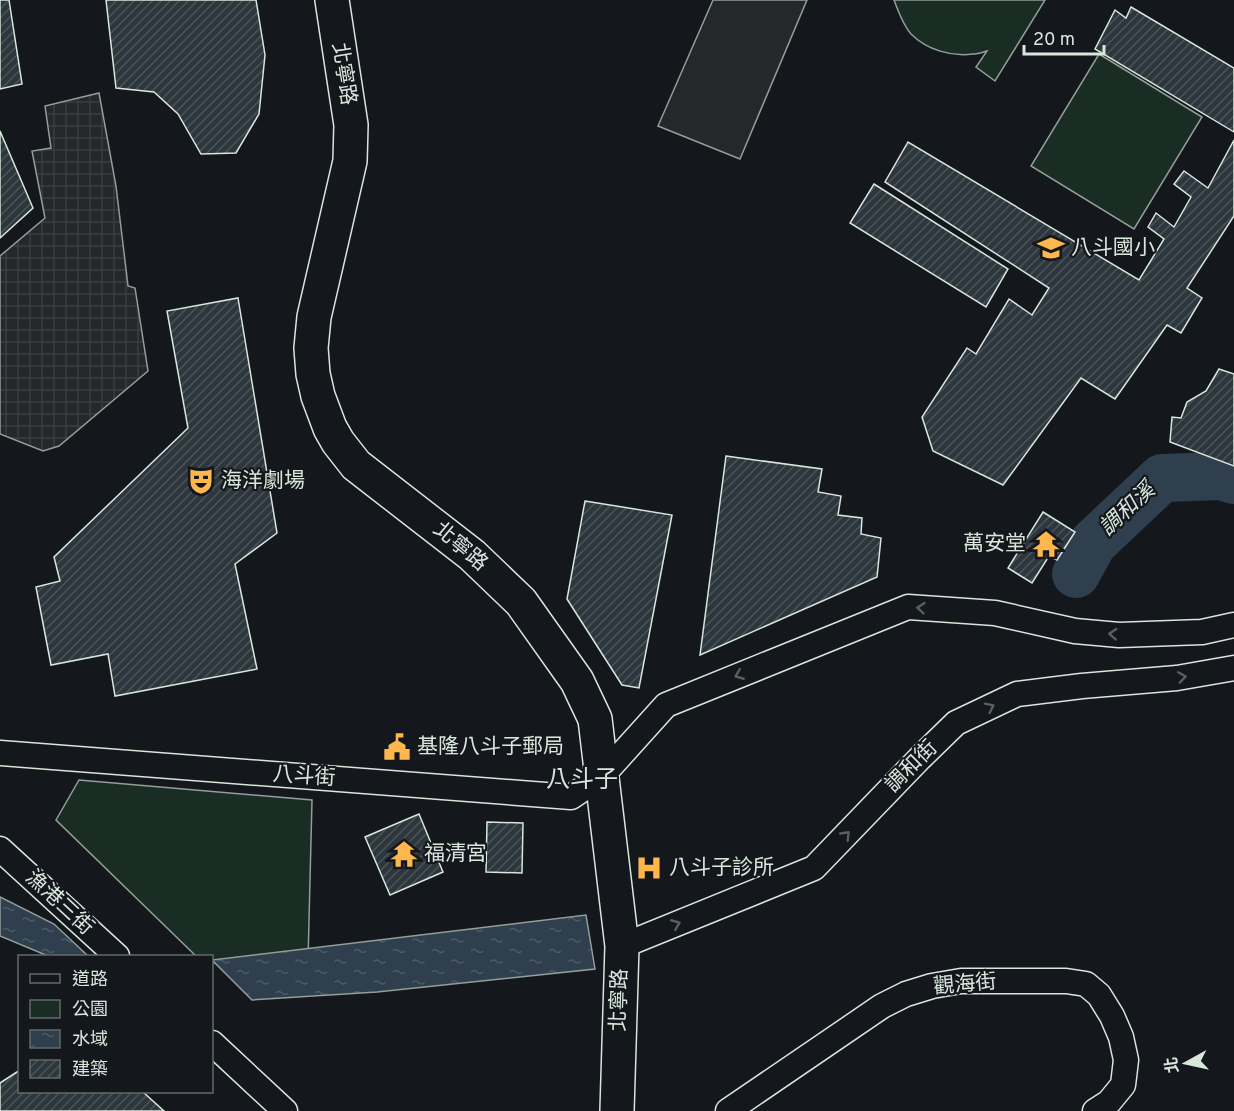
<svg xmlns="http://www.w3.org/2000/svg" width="1234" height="1111" font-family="Overpass,'Noto Sans TC',sans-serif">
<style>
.green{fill:#1a2d24;stroke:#939e99;stroke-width:1.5}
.parking{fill:#24282b;stroke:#939e99;stroke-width:1.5}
.plaza{fill:url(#plaza-grid);stroke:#939e99;stroke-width:1.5}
.water{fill:url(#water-ripples);stroke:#939e99;stroke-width:1.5}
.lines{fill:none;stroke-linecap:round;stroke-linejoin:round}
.river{stroke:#2f3f4d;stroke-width:48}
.building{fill:url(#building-hatch);stroke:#d8e6dc;stroke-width:1.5}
.minor-casing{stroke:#d8e6dc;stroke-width:27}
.primary-casing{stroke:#d8e6dc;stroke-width:36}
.minor{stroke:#14181c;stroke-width:24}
.primary{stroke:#14181c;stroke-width:33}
.oneway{stroke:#59605f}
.labels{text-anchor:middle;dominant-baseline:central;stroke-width:4.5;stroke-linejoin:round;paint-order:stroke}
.street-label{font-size:21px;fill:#d8e6dc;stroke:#14181c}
.poi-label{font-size:21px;fill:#d8e6dc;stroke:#14181c;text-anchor:start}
.water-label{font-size:22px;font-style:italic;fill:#d8e6dc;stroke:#14181c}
.quarter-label{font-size:24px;fill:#d8e6dc;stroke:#14181c}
</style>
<defs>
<pattern id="plaza-grid" width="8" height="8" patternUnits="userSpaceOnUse" patternTransform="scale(1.5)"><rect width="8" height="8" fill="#24282b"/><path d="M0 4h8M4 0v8" fill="none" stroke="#393d3f"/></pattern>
<pattern id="water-ripples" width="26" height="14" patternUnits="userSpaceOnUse" patternTransform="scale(1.5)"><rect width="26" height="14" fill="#2f3f4d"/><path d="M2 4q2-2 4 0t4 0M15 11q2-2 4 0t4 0" fill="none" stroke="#4c5b66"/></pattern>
<pattern id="building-hatch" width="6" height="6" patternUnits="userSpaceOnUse" patternTransform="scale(1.5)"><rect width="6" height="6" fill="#2c363c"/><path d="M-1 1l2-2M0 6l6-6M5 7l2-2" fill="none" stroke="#4a5358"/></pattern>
</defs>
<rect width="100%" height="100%" fill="#14181c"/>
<g class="green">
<path d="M894 0H1045L995 81 976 67 987 51C983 52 978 54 973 54 952 57 927 50 911 34 903 25 898 11 894 0Z"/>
<polygon points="1099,54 1202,117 1134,229 1031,166"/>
<polygon points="79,780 312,800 308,961 212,963 212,956 196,956 56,820"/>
</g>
<polygon class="parking" points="713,0 807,0 740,159 658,126"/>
<polygon class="plaza" points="99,93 116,186 128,286 135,288 148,371 59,446 43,451 0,434 0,256 45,218 32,151 51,148 45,106"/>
<g class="water">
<polygon points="0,897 54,924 88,956 48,956 0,936"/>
<polygon points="586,915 595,969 377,992 252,1000 212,960"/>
</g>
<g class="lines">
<polyline class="river" points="1076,574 1093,543 1162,478 1221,476 1234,480"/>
</g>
<g class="building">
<polygon points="0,0 9,0 22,84 0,89"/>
<polygon points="106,0 256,0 265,55 259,114 236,153 201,154 178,114 154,92 116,88"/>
<polygon points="1131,7 1234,68 1234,132 1095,49 1115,10 1126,18"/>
<polygon points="0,131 33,208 0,238"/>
<polygon points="1234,140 1234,216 1187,288 1202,298 1181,333 1167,325 1115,399 1081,378 1003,485 933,451 922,417 967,348 976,354 1009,299 1032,315 1049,288 885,182 908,142 1139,280 1164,239 1148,227 1156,213 1174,227 1191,197 1174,184 1184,171 1208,188"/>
<polygon points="874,184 1008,269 986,307 850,223"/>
<polygon points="238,298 277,533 235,564 257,669 115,696 108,654 51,665 36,587 60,581 54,557 188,428 167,311"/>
<polygon points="1219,369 1234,374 1234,466 1170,442 1172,417 1181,418 1187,402 1206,391"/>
<polygon points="726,456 822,469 818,492 841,496 838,515 862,518 861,534 881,538 877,577 700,655"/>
<polygon points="585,501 672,515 639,688 622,685 567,599"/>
<polygon points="1043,512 1075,532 1057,560 1049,556 1032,583 1008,568"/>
<polygon points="419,814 443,872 390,895 365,837"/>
<polygon points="487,822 523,823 522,873 486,872"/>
<polygon points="20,1070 20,1092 143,1092 164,1111 0,1111 0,1083"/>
</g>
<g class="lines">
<defs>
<g id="minor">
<polyline points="0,753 571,797 602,776 666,705 908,607 995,613 1075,631 1119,635 1202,632 1234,625"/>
<polyline points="0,849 117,956"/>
<polyline points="622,946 814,868 920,758 956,723 1017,694 1082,686 1177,678 1234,668"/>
<polyline points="212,1043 285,1111"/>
<polyline points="728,1111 882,1006 906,994 932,986 961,981 1066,981 1086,984 1099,995 1112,1016 1121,1037 1126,1060 1123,1085 1109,1102 1095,1111"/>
</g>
<polyline id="primary" points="332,0 351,125 350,161 314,317 311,348 313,374 318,396 330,428 338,442 356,465 472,555 521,602 577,681 595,719 622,946 617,1111"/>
</defs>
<use href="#minor" class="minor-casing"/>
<use href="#primary" class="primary-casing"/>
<use href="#minor" class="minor"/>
<use href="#primary" class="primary"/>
</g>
<defs><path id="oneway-chevron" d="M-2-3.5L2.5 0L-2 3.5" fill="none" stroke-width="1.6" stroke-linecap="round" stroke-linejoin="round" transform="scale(1.5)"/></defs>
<g class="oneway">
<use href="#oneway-chevron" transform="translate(921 608) rotate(-175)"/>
<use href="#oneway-chevron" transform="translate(1113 634) rotate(-177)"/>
<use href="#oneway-chevron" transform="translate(739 675) rotate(158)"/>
<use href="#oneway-chevron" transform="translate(1182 677) rotate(-8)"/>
<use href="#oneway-chevron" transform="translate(990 707) rotate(-26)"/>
<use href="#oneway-chevron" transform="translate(846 835) rotate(-46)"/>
<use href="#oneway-chevron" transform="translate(676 924) rotate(-22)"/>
</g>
<defs>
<symbol id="school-bare" viewBox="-9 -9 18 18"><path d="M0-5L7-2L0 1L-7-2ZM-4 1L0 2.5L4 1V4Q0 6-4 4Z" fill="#ffb74d" stroke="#14181c" stroke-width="2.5" paint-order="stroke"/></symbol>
<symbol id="theatre-bare" viewBox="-9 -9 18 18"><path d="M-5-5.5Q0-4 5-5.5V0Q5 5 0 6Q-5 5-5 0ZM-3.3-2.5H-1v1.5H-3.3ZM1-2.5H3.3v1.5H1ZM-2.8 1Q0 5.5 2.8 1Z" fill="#ffb74d" stroke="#14181c" stroke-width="2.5" paint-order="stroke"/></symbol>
<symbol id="temple-bare" viewBox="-9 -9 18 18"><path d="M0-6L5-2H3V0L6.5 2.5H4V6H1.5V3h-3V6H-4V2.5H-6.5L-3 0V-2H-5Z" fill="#ffb74d" stroke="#14181c" stroke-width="2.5" paint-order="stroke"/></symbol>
<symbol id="civic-bare" viewBox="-9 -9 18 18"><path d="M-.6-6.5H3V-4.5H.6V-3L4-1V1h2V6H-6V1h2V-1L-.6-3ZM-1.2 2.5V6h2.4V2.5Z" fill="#ffb74d" stroke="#14181c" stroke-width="2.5" paint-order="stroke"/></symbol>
<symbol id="hospital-bare" viewBox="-9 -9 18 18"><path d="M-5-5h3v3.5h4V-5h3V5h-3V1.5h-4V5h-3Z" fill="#ffb74d" stroke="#14181c" stroke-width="2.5" paint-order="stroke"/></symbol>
</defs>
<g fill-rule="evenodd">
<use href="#school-bare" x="1032" y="229" width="38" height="38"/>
<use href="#theatre-bare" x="182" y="462" width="38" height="38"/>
<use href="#temple-bare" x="1027" y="525" width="38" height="38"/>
<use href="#civic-bare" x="378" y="728" width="38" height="38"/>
<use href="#temple-bare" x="385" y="835" width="38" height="38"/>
<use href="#hospital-bare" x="630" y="849" width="38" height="38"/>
</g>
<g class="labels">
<g class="street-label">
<text transform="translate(343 74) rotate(81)">北寧路</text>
<text transform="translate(460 547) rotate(40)">北寧路</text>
<text transform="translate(912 767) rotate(-45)">調和街</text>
<text transform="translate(304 777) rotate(4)">八斗街</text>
<text transform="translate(59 903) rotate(43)">漁港三街</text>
<text transform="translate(965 985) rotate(-5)">觀海街</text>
<text transform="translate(620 1000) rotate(-88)">北寧路</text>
</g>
<g class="poi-label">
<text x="1071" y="248">八斗國小</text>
<text x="221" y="481">海洋劇場</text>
<text x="1026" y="544" text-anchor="end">萬安堂</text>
<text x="417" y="747">基隆八斗子郵局</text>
<text x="424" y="854">福清宮</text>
<text x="669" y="868">八斗子診所</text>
</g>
<g class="water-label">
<text transform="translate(1128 510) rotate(-43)">調和溪</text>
</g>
<g class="quarter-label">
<text x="582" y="781">八斗子</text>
</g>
</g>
<rect x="18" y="955" width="195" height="138" fill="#14181c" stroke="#626a69" stroke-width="1.5"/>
<rect x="30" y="974" width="30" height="9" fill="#14181c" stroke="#626a69" stroke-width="1.5"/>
<text x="72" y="985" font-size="18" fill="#d8e6dc">道路</text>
<rect x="30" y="1000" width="30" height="18" fill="#1a2d24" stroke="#626a69" stroke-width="1.5"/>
<text x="72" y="1015" font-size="18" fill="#d8e6dc">公園</text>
<rect x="30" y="1030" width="30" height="18" fill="url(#water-ripples)" stroke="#626a69" stroke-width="1.5"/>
<text x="72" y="1045" font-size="18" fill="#d8e6dc">水域</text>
<rect x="30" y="1060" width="30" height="18" fill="url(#building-hatch)" stroke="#626a69" stroke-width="1.5"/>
<text x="72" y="1075" font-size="18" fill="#d8e6dc">建築</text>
<g transform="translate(1186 1063) rotate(262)" stroke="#14181c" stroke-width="4.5" paint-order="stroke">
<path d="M0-4.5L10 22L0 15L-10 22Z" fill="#d8e6dc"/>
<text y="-9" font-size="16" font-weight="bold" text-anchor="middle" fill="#d8e6dc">北</text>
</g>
<path d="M1024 45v9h80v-9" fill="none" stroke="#d8e6dc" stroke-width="3"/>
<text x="1033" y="45" font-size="18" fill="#d8e6dc" stroke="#14181c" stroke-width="4.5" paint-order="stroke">20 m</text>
</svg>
